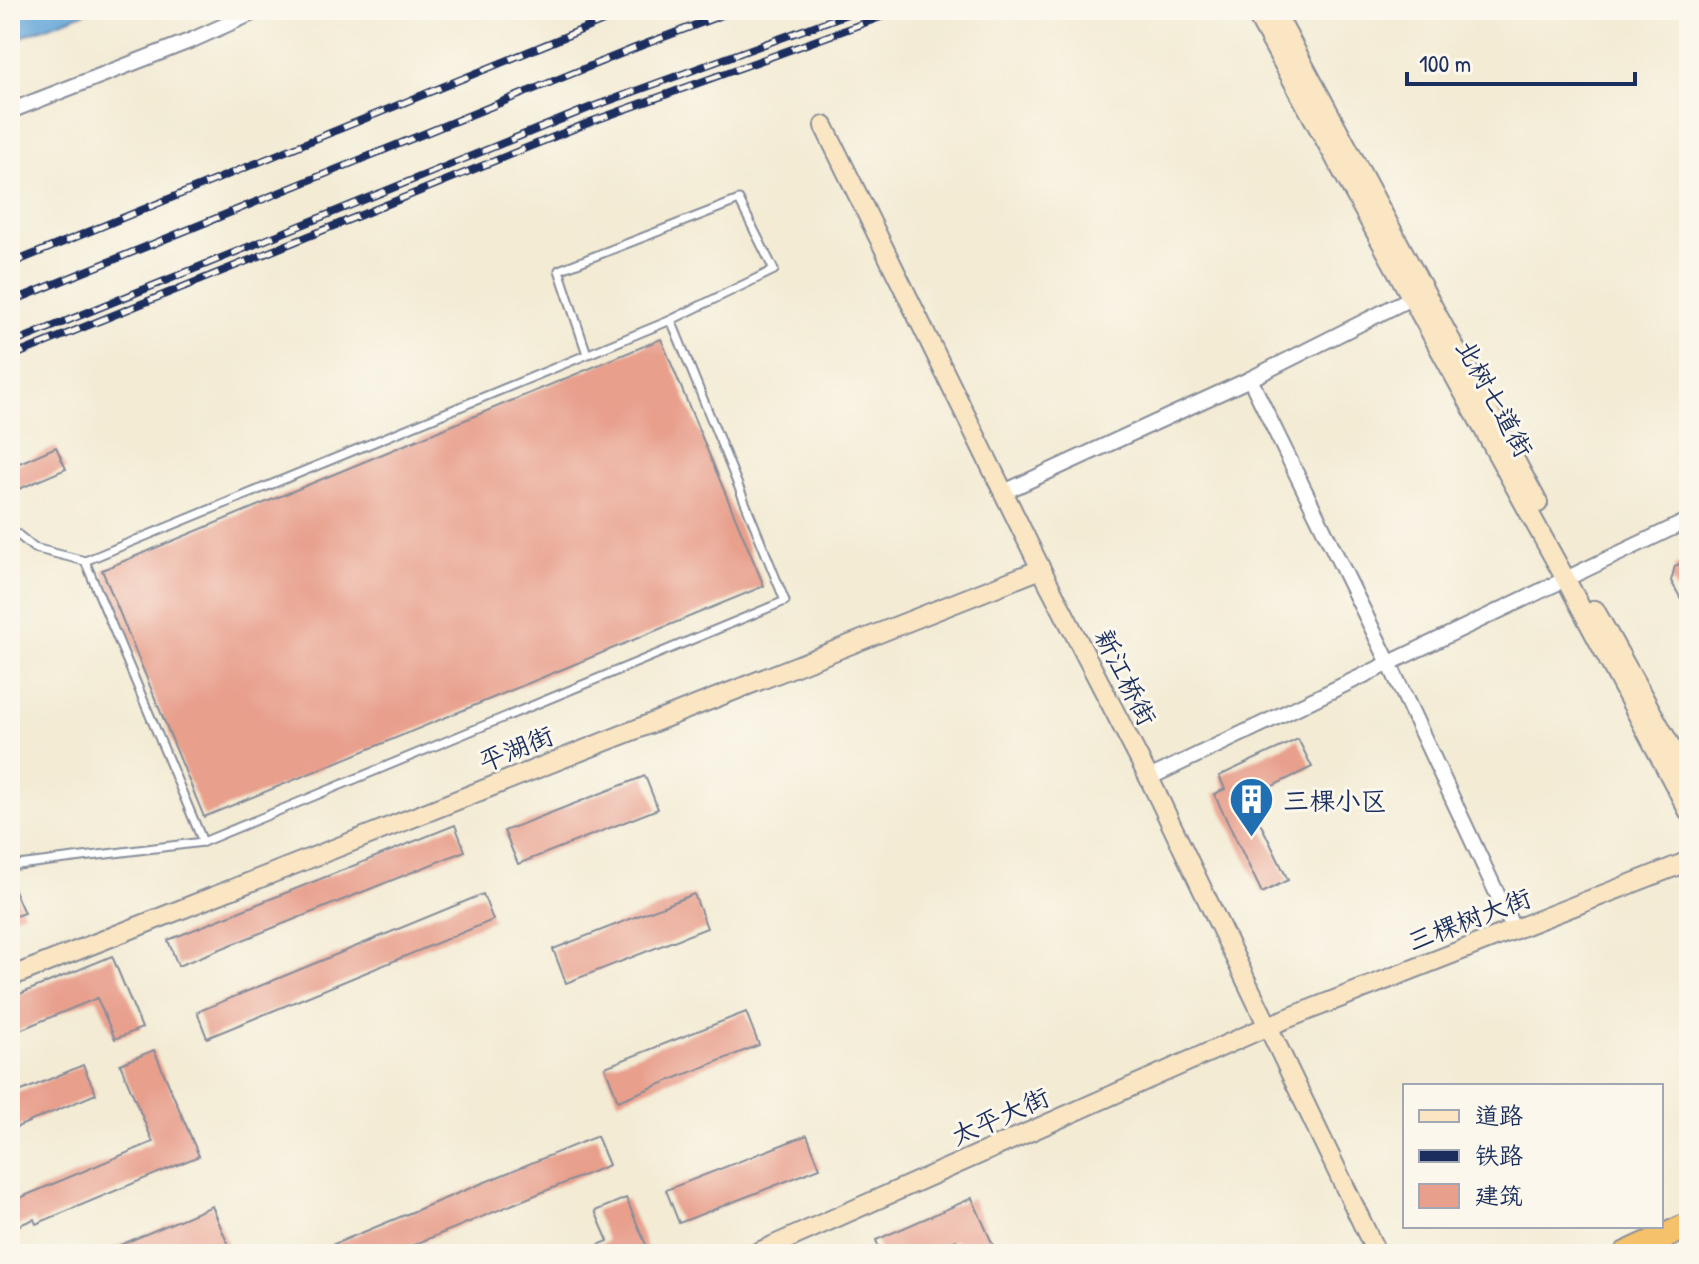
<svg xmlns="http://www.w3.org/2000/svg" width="1699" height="1264" font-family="'Patrick Hand','LXGW WenKai TC',sans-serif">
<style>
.water{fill:#64a6d8;stroke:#406a9b;stroke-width:2}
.building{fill:#e89f8c}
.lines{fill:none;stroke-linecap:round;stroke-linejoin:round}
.lane-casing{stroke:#878d99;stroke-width:11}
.street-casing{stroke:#878d99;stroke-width:18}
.secondary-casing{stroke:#878d99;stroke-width:22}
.highway-casing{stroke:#878d99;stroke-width:28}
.lane{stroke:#fff;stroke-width:7}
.street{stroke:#fff;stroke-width:14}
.secondary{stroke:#fbe6c4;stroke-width:18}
.highway{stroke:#f5c16b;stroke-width:24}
.rail-casing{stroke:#1b2f5e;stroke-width:8}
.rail{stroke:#fbf7ec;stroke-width:5;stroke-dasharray:15;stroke-linecap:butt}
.labels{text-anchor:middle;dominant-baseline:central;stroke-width:6;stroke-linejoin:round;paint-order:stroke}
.street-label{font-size:26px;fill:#1b2f5e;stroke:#fbf7ec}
.poi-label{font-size:26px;fill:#1b2f5e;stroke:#fbf7ec;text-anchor:start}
</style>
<rect width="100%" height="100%" fill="#fbf7ec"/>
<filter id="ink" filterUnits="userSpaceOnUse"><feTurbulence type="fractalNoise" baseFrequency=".0125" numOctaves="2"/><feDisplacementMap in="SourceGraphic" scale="16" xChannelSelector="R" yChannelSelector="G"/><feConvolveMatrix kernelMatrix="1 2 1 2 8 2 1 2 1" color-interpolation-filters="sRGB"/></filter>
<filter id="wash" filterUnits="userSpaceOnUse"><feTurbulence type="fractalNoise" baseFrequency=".006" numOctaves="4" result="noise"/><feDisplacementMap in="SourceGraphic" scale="32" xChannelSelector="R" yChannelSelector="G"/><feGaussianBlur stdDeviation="1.8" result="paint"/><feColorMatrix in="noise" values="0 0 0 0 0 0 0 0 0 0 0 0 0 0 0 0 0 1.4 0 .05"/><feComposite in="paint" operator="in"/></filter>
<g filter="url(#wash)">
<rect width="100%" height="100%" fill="#f3ebd4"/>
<polygon class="water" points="10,10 92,10 10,41"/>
<g id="blocks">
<g class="building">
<polygon points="661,339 764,586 204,817 102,570"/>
<polygon points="56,447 66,469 17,490 10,467"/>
<polygon points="1689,560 1689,613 1671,581 1675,566"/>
<polygon points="1298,739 1312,767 1248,798 1288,880 1262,893 1214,794 1225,789 1219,776"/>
<polygon points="645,776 658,809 518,864 504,831"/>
<polygon points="455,825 465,851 178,966 168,940"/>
<polygon points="10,881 24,913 10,918"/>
<polygon points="483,894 493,920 207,1038 197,1012"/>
<polygon points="694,894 707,928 566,983 553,949"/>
<polygon points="112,956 142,1028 115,1039 97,998 10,1034 10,998"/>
<polygon points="746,1012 759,1045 618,1101 605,1067"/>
<polygon points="154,1050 199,1156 36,1224 34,1219 10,1229 10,1202 153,1142 120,1064"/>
<polygon points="83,1065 96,1094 10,1130 10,1096"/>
<polygon points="807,1135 820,1168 679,1223 666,1190"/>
<polygon points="597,1136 609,1165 391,1254 310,1254"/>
<polygon points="626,1198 650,1254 577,1254 608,1241 595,1211"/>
<polygon points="972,1198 997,1254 962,1254 956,1240 925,1254 881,1254 876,1240"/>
<polygon points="212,1206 232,1254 196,1254 194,1248 178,1254 99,1254"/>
</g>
</g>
</g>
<g filter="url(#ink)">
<use href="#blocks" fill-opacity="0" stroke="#878d99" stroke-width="2"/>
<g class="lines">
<defs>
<g id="lane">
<polyline points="587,354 559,270 739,200 774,270 671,320"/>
<polyline points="10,528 34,548 85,561 671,320 785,601 203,842 10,866"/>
<polyline points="85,561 203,842"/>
</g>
<g id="street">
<polyline points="10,111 192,40 259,10"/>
<polyline points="1250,379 1389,663 1514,930"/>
<polyline points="1004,492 1250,379 1411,298"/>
<polyline points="1149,778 1689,520"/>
</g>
<g id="secondary">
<polyline points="1254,10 1565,578 1689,812"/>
<polyline points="1274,10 1538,503"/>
<polyline points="824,126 1041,569 1149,778 1377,1254"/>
<polyline points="1595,610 1689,779"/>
<polyline points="10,977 1041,569"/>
<polyline points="754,1254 1268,1026 1689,861"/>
</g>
<polyline id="highway" points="1626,1254 1689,1225"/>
</defs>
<use href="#lane" class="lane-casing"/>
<use href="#street" class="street-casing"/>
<use href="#secondary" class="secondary-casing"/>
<use href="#highway" class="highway-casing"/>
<use href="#lane" class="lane"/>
<use href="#street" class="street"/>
<use href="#secondary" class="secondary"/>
<use href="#highway" class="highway"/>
<defs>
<g id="rail">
<polyline points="10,264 630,10"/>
<polyline points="10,302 635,48 735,10"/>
<polyline points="10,344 589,108 858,10"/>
<polyline points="10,357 593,121 900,10"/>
</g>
</defs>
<use href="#rail" class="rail-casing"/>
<use href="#rail" class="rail"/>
</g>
</g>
<defs>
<symbol id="building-pin" viewBox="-11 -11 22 30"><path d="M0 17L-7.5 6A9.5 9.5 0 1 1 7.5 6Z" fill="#1f6fb2" stroke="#fbf7ec"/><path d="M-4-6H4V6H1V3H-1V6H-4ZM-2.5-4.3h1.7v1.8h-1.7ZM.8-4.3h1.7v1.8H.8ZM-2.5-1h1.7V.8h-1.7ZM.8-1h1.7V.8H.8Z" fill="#fff"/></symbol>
</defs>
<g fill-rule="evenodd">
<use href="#building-pin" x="1226" y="774" width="51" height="69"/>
</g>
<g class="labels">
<g class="street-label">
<text transform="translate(1495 398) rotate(61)">北树七道街</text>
<text transform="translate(1126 677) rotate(63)">新江桥街</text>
<text transform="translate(516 748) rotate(-22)">平湖街</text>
<text transform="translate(1469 919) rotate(-21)">三棵树大街</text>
<text transform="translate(1000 1116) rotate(-24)">太平大街</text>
</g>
<g class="poi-label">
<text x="1283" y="800">三棵小区</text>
</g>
</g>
<rect width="1699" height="1264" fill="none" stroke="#fbf7ec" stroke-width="40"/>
<rect x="1403" y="1084" width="260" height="144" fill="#fbf7ec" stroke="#a1a7b3" stroke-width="2"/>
<rect x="1419" y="1110" width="40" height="12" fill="#fbe6c4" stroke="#a1a7b3" stroke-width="2"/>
<text x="1475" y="1124" font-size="24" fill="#1b2f5e">道路</text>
<rect x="1419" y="1150" width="40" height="12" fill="#1b2f5e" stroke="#a1a7b3" stroke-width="2"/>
<text x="1475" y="1164" font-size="24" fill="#1b2f5e">铁路</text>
<rect x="1419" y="1184" width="40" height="24" fill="#e89f8c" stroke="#a1a7b3" stroke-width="2"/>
<text x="1475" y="1204" font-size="24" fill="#1b2f5e">建筑</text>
<path d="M1407 72v12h228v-12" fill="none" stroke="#1b2f5e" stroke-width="4"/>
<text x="1419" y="72" font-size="24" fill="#1b2f5e" stroke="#fbf7ec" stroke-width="6" paint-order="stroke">100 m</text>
</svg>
